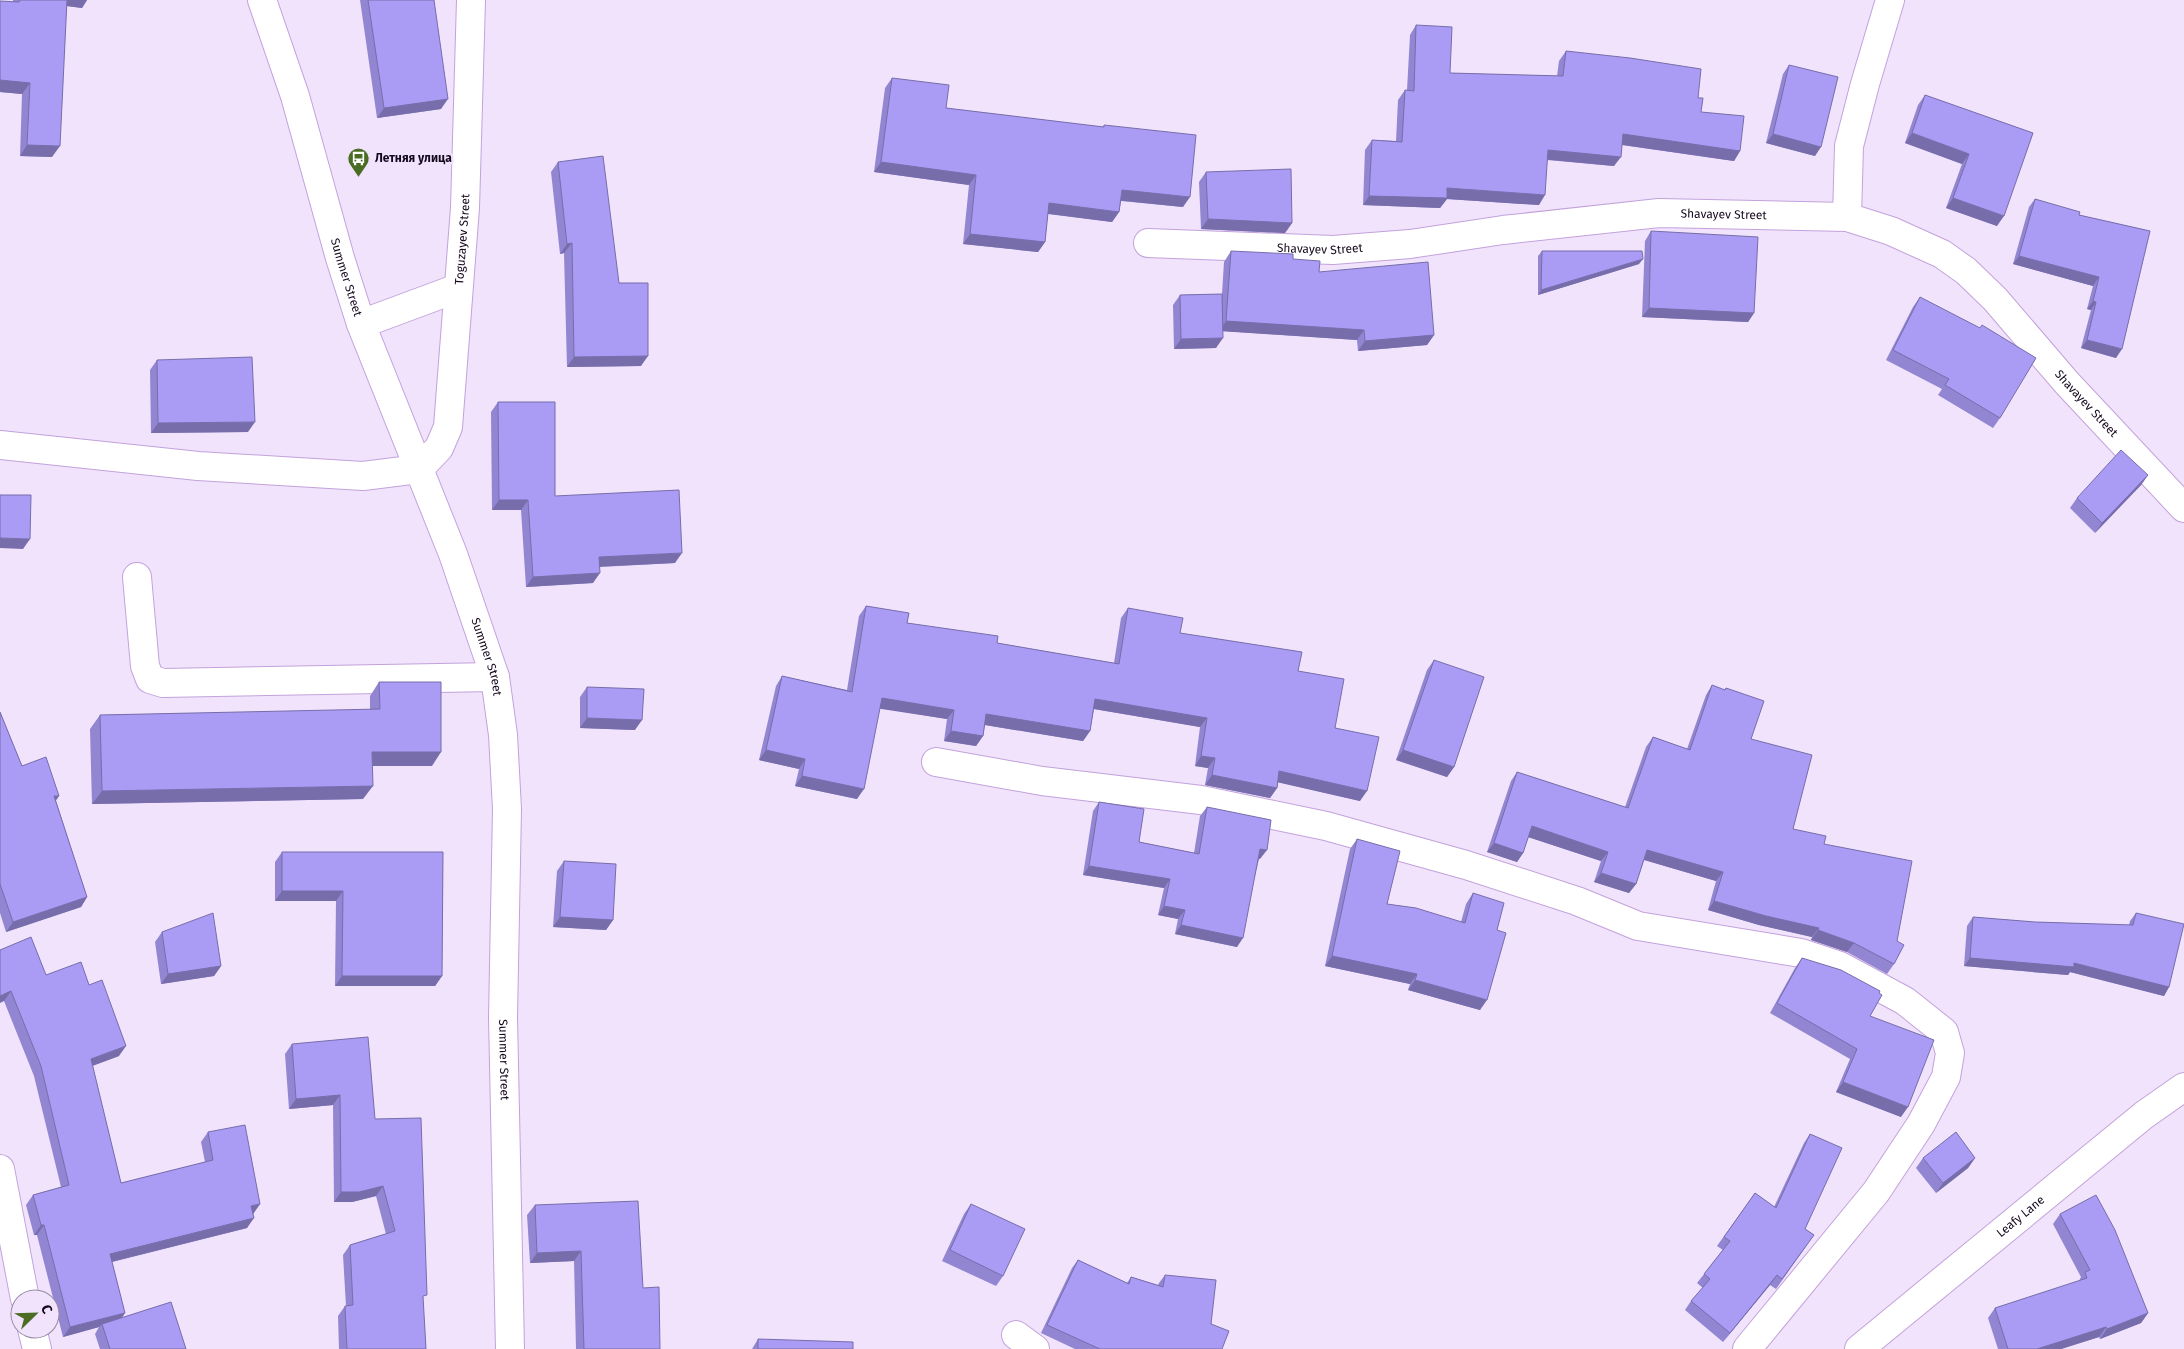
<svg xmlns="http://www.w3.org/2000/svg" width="2184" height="1349" font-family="'Fira Sans',sans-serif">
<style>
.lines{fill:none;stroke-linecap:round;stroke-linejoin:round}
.minor-casing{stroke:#c3a2dc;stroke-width:30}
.minor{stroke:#fff;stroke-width:28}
.wall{fill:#9286d2}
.shaded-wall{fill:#776dab}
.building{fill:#aa9cf4;stroke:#776dab}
.labels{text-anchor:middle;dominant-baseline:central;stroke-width:5;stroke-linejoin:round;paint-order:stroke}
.poi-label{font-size:12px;font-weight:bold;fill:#15091e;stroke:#f0e3fb;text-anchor:start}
.street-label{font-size:12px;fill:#15091e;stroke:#f0e3fb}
</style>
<rect width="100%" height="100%" fill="#f0e3fb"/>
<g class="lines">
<defs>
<g id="minor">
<path id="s1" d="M262 0 295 96 340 258 361 324 453 554 495 677 503 735 507 809 503 1017 510 1349"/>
<polyline points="1847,217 1849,146 1865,84 1890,0"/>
<path id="s2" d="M1148 243 1333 250 1410 244 1503 230 1659 213 1847 217 1891 231 1942 254 1966 271 1995 299 2067 383 2184 508"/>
<polyline points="361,324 458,288"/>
<path id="s3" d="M0 445 198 466 363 476 419 469 439 448 448 427 465 208 471 0"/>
<polyline points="137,577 145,666 150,679 163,683 495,677"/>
<polyline points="936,762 1042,781 1201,800 1326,826 1466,865 1577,901 1638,926 1801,953 1840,966 1905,1001 1944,1032 1950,1053 1946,1077 1921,1124 1876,1192 1747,1349"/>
<polyline points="0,1169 25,1299"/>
<polyline points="32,1329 37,1349"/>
<polyline points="1016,1335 1035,1349"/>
<path id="s4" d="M1859 1349 2144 1115 2184 1087"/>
</g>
</defs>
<use href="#minor" class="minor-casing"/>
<use href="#minor" class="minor"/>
</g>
<g class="wall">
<polygon points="13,0 87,0 82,8 67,6 52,157 20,156 22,94 0,92 0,1 13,2"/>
<polygon points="360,0 434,0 441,109 377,118"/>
<polygon points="1416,25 1450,73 1557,76 1559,61 1566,51 1698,98 1701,112 1740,151 1734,161 1622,145 1614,166 1547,160 1539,205 1447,199 1440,208 1363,205 1365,150 1372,140 1396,141 1398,100 1405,90 1407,90 1410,35"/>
<polygon points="1789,65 1815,156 1766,143 1783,74"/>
<polygon points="892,78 946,108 1103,127 1104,125 1183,207 1121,201 1119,212 1112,222 1048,214 1045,242 1038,252 963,244 969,185 874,172 885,88"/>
<polygon points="1925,95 2033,133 1997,226 1946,208 1962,164 1905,143 1918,105"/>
<polygon points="558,162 619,283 641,366 567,367 564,253 560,254 551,172"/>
<polygon points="1206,172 1292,223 1285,233 1201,229 1199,182"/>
<polygon points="2035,199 2079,215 2150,231 2116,358 2081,348 2091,310 2087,309 2093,286 2013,264 2029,207"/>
<polygon points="1651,231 1754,313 1748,322 1642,317 1645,241"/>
<polygon points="1231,251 1293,259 1434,335 1427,345 1358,351 1357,340 1223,331 1216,348 1174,349 1173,305 1180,295 1222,294 1224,262"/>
<polygon points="1542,251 1639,264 1538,295 1538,256"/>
<polygon points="1920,297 2000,418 1993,428 1938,395 1942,389 1886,360 1913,307"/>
<polygon points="157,360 248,432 151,433 150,370"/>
<polygon points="498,402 555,496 675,563 600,567 593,583 526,587 521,510 492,510 491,412"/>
<polygon points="2148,475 2141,485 2095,533 2070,508 2077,498"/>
<polygon points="866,606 907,623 997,643 1114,663 1121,618 1128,608 1180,633 1298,671 1335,728 1360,801 1278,782 1277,788 1270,798 1205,785 1208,768 1195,766 1200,727 1094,709 1090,731 1083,741 985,725 983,736 976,746 944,741 947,719 880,708 857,799 795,786 799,769 759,760 776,686 782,676 847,690 859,616"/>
<polygon points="1434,660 1454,767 1447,777 1396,760 1427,670"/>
<polygon points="379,682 432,766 372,766 363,799 92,804 90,729 100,715 370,710 370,696"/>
<polygon points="1712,685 1724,690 1726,688 1751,739 1793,829 1824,844 1897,941 1894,964 1887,974 1847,952 1811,940 1812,937 1759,925 1708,910 1716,881 1644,860 1636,884 1629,893 1594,882 1601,861 1528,837 1523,853 1517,862 1487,852 1511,781 1517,772 1625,807 1646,747 1653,737 1687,749 1706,695"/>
<polygon points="587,687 635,730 580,728 580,697"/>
<polygon points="0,712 22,766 56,801 87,897 81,907 6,932 0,913"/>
<polygon points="1099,802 1139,842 1194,853 1200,816 1207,807 1260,859 1259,859 1237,947 1175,934 1178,919 1158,915 1164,888 1083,875 1093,811"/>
<polygon points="1357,839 1387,904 1461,922 1466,904 1473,893 1497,930 1480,1010 1408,990 1410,984 1325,966 1350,849"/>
<polygon points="282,852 443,852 442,976 435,986 335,986 336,901 275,901 275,862"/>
<polygon points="564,861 613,920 606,930 553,927 557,871"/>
<polygon points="2136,913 2169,987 2164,996 2070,972 2068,975 1964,966 1967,926 1973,917 2035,922 2129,925 2130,921"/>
<polygon points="162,932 221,966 214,976 161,984 155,942"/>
<polygon points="0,950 46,975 89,985 119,1056 92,1066 121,1183 205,1162 201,1142 208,1132 260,1204 253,1214 247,1228 112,1262 125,1313 122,1318 186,1349 100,1349 95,1334 99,1327 63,1337 37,1235 34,1235 26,1205 33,1195 61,1187 34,1076 4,1001"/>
<polygon points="1802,958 1870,1016 1901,1117 1836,1092 1850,1059 1770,1013 1795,968"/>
<polygon points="292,1044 375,1119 423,1301 426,1349 339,1349 338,1316 345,1306 346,1306 343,1255 350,1245 386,1234 376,1196 352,1202 334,1202 333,1105 289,1109 285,1054"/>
<polygon points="1810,1134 1805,1229 1814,1235 1776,1289 1770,1285 1723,1342 1685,1310 1691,1301 1703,1288 1697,1283 1723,1250 1717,1246 1755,1193 1774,1207 1804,1143"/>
<polygon points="1923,1158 1975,1158 1968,1168 1936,1193 1916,1168"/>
<polygon points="971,1204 1003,1276 996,1286 942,1261 964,1214"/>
<polygon points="535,1205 643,1288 660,1349 576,1349 574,1261 530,1263 527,1215"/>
<polygon points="2060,1214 2148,1313 2141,1323 2100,1339 2099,1337 2061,1349 1998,1349 1988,1318 1995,1308 2079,1281 2081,1277 2053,1224"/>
<polygon points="1078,1260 1127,1283 1131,1277 1158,1285 1159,1283 1165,1275 1211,1324 1222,1349 1075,1349 1041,1333 1072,1268"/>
<polygon points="758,1339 853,1349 752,1349"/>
</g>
<g class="shaded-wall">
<polygon points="63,0 87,0 82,8 59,5"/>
<polygon points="0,80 30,83 22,94 0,92"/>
<polygon points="448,99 441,109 377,118 384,108"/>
<polygon points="1912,133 1969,154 1962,164 1905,143"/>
<polygon points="1623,134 1740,151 1734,161 1616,144"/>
<polygon points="1773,134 1821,147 1815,156 1766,143"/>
<polygon points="27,145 60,146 52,157 20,156"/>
<polygon points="1548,150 1621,157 1614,166 1541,159"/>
<polygon points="881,162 976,175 969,185 874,172"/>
<polygon points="1447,188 1545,195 1539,205 1447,199 1440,208 1363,205 1369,196"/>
<polygon points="1122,190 1190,197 1183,207 1115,200"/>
<polygon points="1953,198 2004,216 1997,226 1946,208"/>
<polygon points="1049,203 1119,212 1112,222 1042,213"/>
<polygon points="1208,219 1292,223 1285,233 1201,229"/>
<polygon points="970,234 1045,242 1038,252 963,244"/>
<polygon points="572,243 564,253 560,254 567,244"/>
<polygon points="2019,256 2099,277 2093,286 2013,264"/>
<polygon points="1643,259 1639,264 1538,295 1541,290"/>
<polygon points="2093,301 2096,302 2091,310 2087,309"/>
<polygon points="1649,308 1754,313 1748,322 1642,317"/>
<polygon points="1226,321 1364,330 1357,340 1219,331"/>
<polygon points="1434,335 1427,345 1358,351 1365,341"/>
<polygon points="1223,338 1216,348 1174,349 1181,339"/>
<polygon points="2087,340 2122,349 2116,358 2081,348"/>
<polygon points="648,356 641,366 567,367 574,357"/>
<polygon points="255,422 248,432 151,433 158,423"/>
<polygon points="2148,475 2141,485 2095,533 2102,523"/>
<polygon points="499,500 528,500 521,510 492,510"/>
<polygon points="0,538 30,539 23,549 0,548"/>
<polygon points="682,553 675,563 592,567 599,557"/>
<polygon points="600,573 593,583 526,587 533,577"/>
<polygon points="882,698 954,710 947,719 875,708"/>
<polygon points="1095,699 1207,718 1200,727 1088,708"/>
<polygon points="986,714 1090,731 1083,741 979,724"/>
<polygon points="587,718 642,720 635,730 580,728"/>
<polygon points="951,731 983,736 976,746 944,741"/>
<polygon points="766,750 805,759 799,769 759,760"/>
<polygon points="1403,750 1454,767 1447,777 1396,760"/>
<polygon points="372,752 441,752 432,766 362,766"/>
<polygon points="1201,756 1215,758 1208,768 1195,766"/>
<polygon points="1279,771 1367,791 1360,801 1272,781"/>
<polygon points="1212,775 1277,788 1270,798 1205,785"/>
<polygon points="802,776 864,789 857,799 795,786"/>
<polygon points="373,786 363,799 92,804 102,791"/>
<polygon points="54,796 59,796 53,805"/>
<polygon points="1532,826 1608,852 1601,861 1525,836"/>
<polygon points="1494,843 1523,853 1517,862 1487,852"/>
<polygon points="1260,849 1267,850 1260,859 1254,858"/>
<polygon points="1647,850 1723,872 1716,881 1641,859"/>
<polygon points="1089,866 1170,879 1164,888 1083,875"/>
<polygon points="1601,873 1636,884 1629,893 1594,882"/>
<polygon points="282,891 343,891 336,901 275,901"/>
<polygon points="87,897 81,907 6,932 13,922"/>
<polygon points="1714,901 1819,928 1812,937 1759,925 1708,910"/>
<polygon points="1164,906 1185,910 1178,919 1158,915"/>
<polygon points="560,917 613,920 606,930 553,927"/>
<polygon points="1181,925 1243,938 1237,947 1175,934"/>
<polygon points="1818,930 1854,943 1847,952 1811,940"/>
<polygon points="1332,956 1417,974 1410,984 1325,966"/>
<polygon points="1970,958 2074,963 2169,987 2164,996 2070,972 2068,975 1964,966"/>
<polygon points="221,966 214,976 161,984 168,974"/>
<polygon points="342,976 442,976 435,986 335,986"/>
<polygon points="1415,980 1487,1000 1480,1010 1408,990"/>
<polygon points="11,991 4,1001 0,1003 0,996"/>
<polygon points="126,1046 119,1056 84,1069 91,1059"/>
<polygon points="1843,1082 1908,1107 1901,1117 1836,1092"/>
<polygon points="340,1095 333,1105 289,1109 296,1099"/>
<polygon points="1975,1158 1968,1168 1936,1193 1943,1183"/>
<polygon points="383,1186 376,1196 352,1202 334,1202 341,1192"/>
<polygon points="260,1204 253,1214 244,1216 251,1206"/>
<polygon points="254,1218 247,1228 103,1264 110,1254"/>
<polygon points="41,1225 44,1225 37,1235 34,1235"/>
<polygon points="581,1251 574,1261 530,1263 537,1253"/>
<polygon points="1777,1275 1770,1285 1723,1342 1730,1333"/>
<polygon points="125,1313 118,1322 102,1324 99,1327 63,1337 70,1327"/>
<polygon points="2148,1313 2141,1323 2100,1339 2107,1329"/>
<polygon points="2106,1327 2099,1337 2061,1349 2037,1349"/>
</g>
<g class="building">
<polygon points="20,0 67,0 60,146 27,145 30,83 0,80 0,1 19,2"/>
<polygon points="368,0 434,0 448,99 384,108"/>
<polygon points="1416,25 1452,27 1450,73 1563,76 1566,51 1630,58 1701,69 1698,98 1703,98 1701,112 1744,116 1740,151 1623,134 1621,157 1548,150 1545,195 1447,188 1447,198 1369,196 1372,140 1402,142 1405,90 1414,91"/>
<polygon points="1789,65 1838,77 1821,147 1773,134"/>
<polygon points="892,78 949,85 946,108 1104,127 1104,125 1196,135 1190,197 1122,190 1119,212 1049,203 1045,242 970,234 976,175 881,162"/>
<polygon points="1925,95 2033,133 2004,216 1953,198 1969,154 1912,133"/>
<polygon points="603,156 619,283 648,283 648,356 574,357 572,243 567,244 558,162"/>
<polygon points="1291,169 1292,223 1208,219 1206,172"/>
<polygon points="2035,199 2080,212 2079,215 2150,231 2122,349 2087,340 2096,302 2093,301 2099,277 2019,256"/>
<polygon points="1651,231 1758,237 1754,313 1649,308"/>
<polygon points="1231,251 1293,254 1293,259 1320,261 1319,272 1428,262 1434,335 1365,341 1364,330 1226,321"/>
<polygon points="1542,251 1642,251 1643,259 1541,290"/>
<polygon points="1222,294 1223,338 1181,339 1180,295"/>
<polygon points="1920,297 1980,328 1982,325 2036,358 2000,418 1945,385 1949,379 1893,350"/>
<polygon points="252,357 255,422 158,423 157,360"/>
<polygon points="498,402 555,402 555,496 679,490 682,553 599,557 600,573 533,577 528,500 499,500"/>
<polygon points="2121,450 2148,475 2102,523 2077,498"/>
<polygon points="0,495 31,495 30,539 0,538"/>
<polygon points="866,606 909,613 907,623 998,636 997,643 1119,664 1128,608 1183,618 1180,633 1302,652 1298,671 1344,679 1335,728 1379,737 1367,791 1279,771 1277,788 1212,775 1215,758 1201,756 1207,718 1095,699 1090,731 986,714 983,736 951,731 954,710 882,698 864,789 802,776 805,759 766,750 782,676 852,692"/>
<polygon points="1434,660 1484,677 1454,767 1403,750"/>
<polygon points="379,682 441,682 441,752 372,752 373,786 102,791 100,715 380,709"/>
<polygon points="1712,685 1725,690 1726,688 1764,701 1751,739 1812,755 1793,829 1826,836 1824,844 1912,861 1897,941 1904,945 1894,964 1854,943 1818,930 1819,928 1766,916 1714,901 1723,872 1647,850 1636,884 1601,873 1608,852 1532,826 1523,853 1494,843 1517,772 1628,808 1653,737 1690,750"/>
<polygon points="587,687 644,689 642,720 587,718"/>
<polygon points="0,712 22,766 46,757 59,796 54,796 87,897 13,922 0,884"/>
<polygon points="1099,802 1144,809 1139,842 1199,854 1207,807 1271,820 1267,850 1260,849 1243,938 1181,925 1185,910 1164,906 1170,879 1089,866"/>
<polygon points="1357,839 1400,851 1387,904 1416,908 1465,923 1473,893 1504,903 1497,930 1506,933 1487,1000 1415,980 1417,974 1332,956"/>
<polygon points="282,852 443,852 442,976 342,976 343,891 282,891"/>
<polygon points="564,861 616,864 613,920 560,917"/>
<polygon points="213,913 221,966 168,974 162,932"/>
<polygon points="2136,913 2184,924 2169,987 2074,963 2074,967 1970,958 1973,917 2035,922 2133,925"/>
<polygon points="31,937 46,975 81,962 89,985 102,980 126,1046 91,1059 121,1183 213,1160 208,1132 245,1125 260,1204 251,1206 254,1218 110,1254 125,1313 70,1327 44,1225 41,1225 33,1195 69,1185 41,1066 11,991 0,996 0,950"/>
<polygon points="1802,958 1841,970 1880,991 1879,993 1882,995 1870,1016 1934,1040 1908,1107 1843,1082 1857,1049 1777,1003"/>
<polygon points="368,1037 375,1119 421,1118 427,1295 423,1296 426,1349 347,1349 345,1306 353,1305 350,1245 395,1231 383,1186 359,1192 341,1192 340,1095 296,1099 292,1044"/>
<polygon points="1956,1132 1975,1158 1943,1183 1923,1158"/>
<polygon points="1810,1134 1842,1148 1805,1229 1814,1235 1782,1279 1777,1275 1730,1333 1691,1301 1710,1279 1704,1274 1730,1241 1724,1237 1755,1193 1776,1208"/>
<polygon points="2096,1195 2115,1230 2148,1313 2107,1329 2106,1327 2037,1349 2008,1349 1995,1308 2087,1278 2085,1272 2090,1270 2060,1214"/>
<polygon points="638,1201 643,1288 659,1287 660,1349 584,1349 581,1251 537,1253 535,1205"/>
<polygon points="971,1204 1025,1229 1003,1276 950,1250"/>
<polygon points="1078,1260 1129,1284 1131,1277 1163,1287 1165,1275 1216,1280 1211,1324 1229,1331 1222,1349 1100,1349 1047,1325"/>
<polygon points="171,1302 186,1349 110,1349 102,1324"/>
<polygon points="758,1339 853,1342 853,1349 758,1349"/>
</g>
<defs>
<symbol id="bus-pin" viewBox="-11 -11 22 30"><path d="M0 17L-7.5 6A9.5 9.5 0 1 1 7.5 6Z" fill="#4b6c23" stroke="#f0e3fb"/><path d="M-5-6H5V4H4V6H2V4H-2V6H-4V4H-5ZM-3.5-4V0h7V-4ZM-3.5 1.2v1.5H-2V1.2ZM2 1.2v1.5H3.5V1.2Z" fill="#fff"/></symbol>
</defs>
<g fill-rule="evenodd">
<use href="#bus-pin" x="346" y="146" width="25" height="34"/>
</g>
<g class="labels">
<g class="poi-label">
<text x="375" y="158">Летняя улица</text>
</g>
<g class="street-label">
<text stroke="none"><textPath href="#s2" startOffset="578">Shavayev Street</textPath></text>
<text stroke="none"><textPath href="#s3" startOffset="661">Toguzayev Street</textPath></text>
<text stroke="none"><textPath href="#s2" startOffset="172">Shavayev Street</textPath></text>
<text stroke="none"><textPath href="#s1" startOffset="290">Summer Street</textPath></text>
<text stroke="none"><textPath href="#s2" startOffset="1012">Shavayev Street</textPath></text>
<text stroke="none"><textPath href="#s1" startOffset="695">Summer Street</textPath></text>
<text stroke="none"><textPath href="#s1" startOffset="1100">Summer Street</textPath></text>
<text stroke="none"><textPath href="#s4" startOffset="209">Leafy Lane</textPath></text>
</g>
</g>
<g transform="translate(35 1314) rotate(67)"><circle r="24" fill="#f0e3fb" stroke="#988ca3"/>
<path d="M0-4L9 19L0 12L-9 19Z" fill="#4b6c23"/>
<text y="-8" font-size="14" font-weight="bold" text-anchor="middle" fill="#15091e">С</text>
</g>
</svg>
